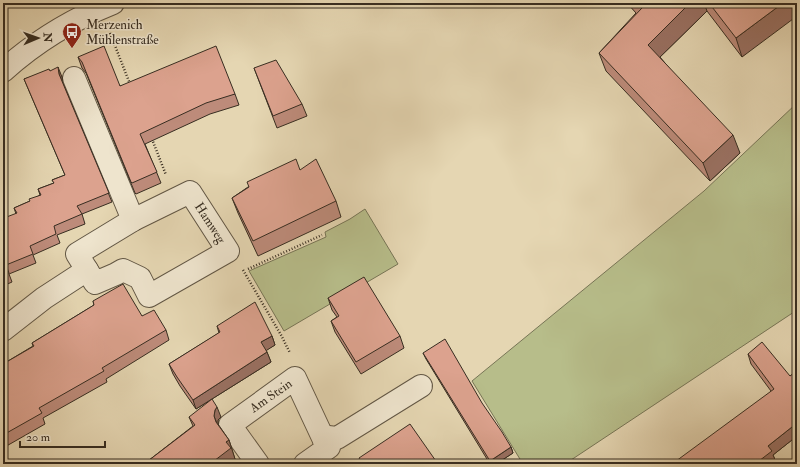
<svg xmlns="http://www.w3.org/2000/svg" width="800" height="467" font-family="'IM FELL Double Pica',serif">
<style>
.green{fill:#b7bd8a;stroke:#777556}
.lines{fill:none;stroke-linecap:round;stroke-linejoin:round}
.minor-casing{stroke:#625745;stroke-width:24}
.path{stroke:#372d21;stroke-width:2.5;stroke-dasharray:1 2;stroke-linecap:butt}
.minor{stroke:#eee4cd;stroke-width:22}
.wall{fill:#bd8b7a;stroke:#372d21}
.shaded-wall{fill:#9a7163;stroke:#372d21}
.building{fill:#dca28e;stroke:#372d21}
.labels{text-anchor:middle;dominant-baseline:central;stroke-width:3;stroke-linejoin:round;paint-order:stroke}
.poi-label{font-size:13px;fill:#372d21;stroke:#eee4cd;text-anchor:start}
.street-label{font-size:13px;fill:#372d21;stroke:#eee4cd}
</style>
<rect width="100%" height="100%" fill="#e5d6b2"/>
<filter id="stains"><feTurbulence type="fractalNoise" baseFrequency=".005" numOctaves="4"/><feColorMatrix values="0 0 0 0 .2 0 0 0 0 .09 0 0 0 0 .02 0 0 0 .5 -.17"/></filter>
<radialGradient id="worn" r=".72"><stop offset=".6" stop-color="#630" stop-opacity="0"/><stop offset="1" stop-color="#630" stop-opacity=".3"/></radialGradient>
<g class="green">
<polygon points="797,103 797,310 565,464 523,464 472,381 704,191"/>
<polygon points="365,209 398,264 284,331 249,271 326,237 325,232 350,219"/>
</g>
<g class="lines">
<defs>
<g id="minor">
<path d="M3 71C35 42 73 19 113 3"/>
<polyline points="74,78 133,220"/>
<polygon points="190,192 228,251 149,296 140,278 123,270 116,274 95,283 77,254 133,220"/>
<polyline points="3,330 44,298 87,270"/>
<polyline points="324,440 328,437 337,438 421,386"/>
<polyline points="258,464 230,425 295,378 324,440 329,447 305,464"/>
</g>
</defs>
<use href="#minor" class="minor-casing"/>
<g class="path">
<polyline points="110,33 130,84"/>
<polyline points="152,139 166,175"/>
<polyline points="248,269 322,235"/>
<polyline points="243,270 281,335 290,353"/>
</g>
<use href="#minor" class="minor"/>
</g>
<g class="wall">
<polygon points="627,3 797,3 742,57 707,11 660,57 740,153 710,181 606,71 599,53 636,13"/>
<polygon points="78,57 120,86 235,94 239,105 210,114 145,144 161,183 136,194 135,193 86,73 82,68"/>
<polygon points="254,68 302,104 307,116 277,128"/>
<polygon points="50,71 62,77 62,81 112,202 82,214 85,224 57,235 60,243 33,255 36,263 9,274 12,282 3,286 3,222 5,221 16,214 14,208 30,201 40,195 38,189 54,183 52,180 65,175 24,79"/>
<polygon points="300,170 336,201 341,217 258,256 238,213 232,198 248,187"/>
<polygon points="328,298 400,336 404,348 361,374 335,332 331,321 337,317 332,310"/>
<polygon points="93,301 142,316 166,330 169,340 106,379 107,382 43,418 45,424 3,448 3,364 33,346 32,343 94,305"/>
<polygon points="217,326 272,336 275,345 266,350 271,362 196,409 180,386 173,374 169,364 219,333"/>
<polygon points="423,353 511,447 513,453 496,464 490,464 426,359"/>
<polygon points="748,354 790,376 797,371 797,436 773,455 776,462 772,464 771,391 751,364"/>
<polygon points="189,417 221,417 218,420 218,424 229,440 235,459 228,464 144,464 193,426"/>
</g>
<g class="shaded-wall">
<polygon points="690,3 704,3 707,11 654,63 648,45"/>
<polygon points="783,3 797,3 797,16 742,57 736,38"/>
<polygon points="58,67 62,77 62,83 59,74"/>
<polygon points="733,135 740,153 710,181 703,163"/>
<polygon points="272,336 275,345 264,352 261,342"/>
<polygon points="267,352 271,362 196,409 193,400"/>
<polygon points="217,407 221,417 218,420 218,426 214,416 215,410"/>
<polygon points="797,423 797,436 773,455 776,462 772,464 755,464 768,446"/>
<polygon points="229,440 235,459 228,464 210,464 226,442"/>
<polygon points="511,447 513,453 496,464 491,464 490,461"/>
</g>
<g class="building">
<polygon points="637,3 690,3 648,45 733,135 703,163 599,53 642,8"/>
<polygon points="709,3 783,3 736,38"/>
<polygon points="104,46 120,86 216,46 235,94 206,103 140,134 157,172 132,183 131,182 82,62 78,57"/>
<polygon points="276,60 302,104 273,116 254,68"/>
<polygon points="58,67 59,74 109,193 77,206 82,214 54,226 56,234 30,246 33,254 6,265 9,273 3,275 3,222 5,221 4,218 17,213 14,208 30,201 29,199 41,195 38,189 54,183 52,180 65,175 24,79 49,69 50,71"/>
<polygon points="296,159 300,170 316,159 336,201 253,241 232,198 249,187 247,182"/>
<polygon points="364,277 400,336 356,362 331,321 339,316 328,298"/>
<polygon points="123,284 142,316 154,310 166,330 102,368 104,371 39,408 42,413 3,435 3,364 34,346 32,343 94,305 93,301"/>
<polygon points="255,302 272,336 261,342 267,352 193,400 177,377 169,364 220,332 217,326"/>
<polygon points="445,339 482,403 502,432 511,447 490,461 423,353"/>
<polygon points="762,342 790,376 797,371 797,423 768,446 772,451 755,464 672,464 774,389 748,354"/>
<polygon points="212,399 217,407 215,410 214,416 216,422 229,440 226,442 231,448 210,464 144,464 195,425 189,417"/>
<polygon points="410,424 438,464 353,464 360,460 359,458"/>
</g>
<defs>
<symbol id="bus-pin" viewBox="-11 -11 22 30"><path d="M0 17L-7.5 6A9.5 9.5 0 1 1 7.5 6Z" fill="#8f2418" stroke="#eee4cd"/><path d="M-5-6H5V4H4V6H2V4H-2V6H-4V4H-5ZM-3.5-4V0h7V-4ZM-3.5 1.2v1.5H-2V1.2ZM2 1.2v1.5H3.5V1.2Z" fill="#fff"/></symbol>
</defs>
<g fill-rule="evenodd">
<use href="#bus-pin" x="61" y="21" width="22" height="30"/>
</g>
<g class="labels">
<g class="poi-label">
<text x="86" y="25">Merzenich<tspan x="86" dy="15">Mühlenstraße</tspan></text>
</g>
<g class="street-label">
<text transform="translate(210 223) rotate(57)">Hamweg</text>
<text transform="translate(271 396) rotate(-35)">Am Stein</text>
</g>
</g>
<rect width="800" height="467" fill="none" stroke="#e5d6b2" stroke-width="16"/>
<rect x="4" y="4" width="792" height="459" fill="none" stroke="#372d21" stroke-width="2"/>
<rect x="8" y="8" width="784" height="451" fill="none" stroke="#372d21"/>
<g transform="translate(38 38) rotate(88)" stroke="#eee4cd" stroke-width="3" paint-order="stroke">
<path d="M0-3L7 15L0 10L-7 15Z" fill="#372d21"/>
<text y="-6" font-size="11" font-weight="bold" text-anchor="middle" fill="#372d21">N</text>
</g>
<path d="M20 441v6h85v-6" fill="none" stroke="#372d21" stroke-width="2"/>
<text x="26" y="441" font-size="12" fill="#372d21" stroke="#eee4cd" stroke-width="3" paint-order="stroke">20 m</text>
<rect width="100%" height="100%" filter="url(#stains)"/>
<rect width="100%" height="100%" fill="url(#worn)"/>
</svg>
